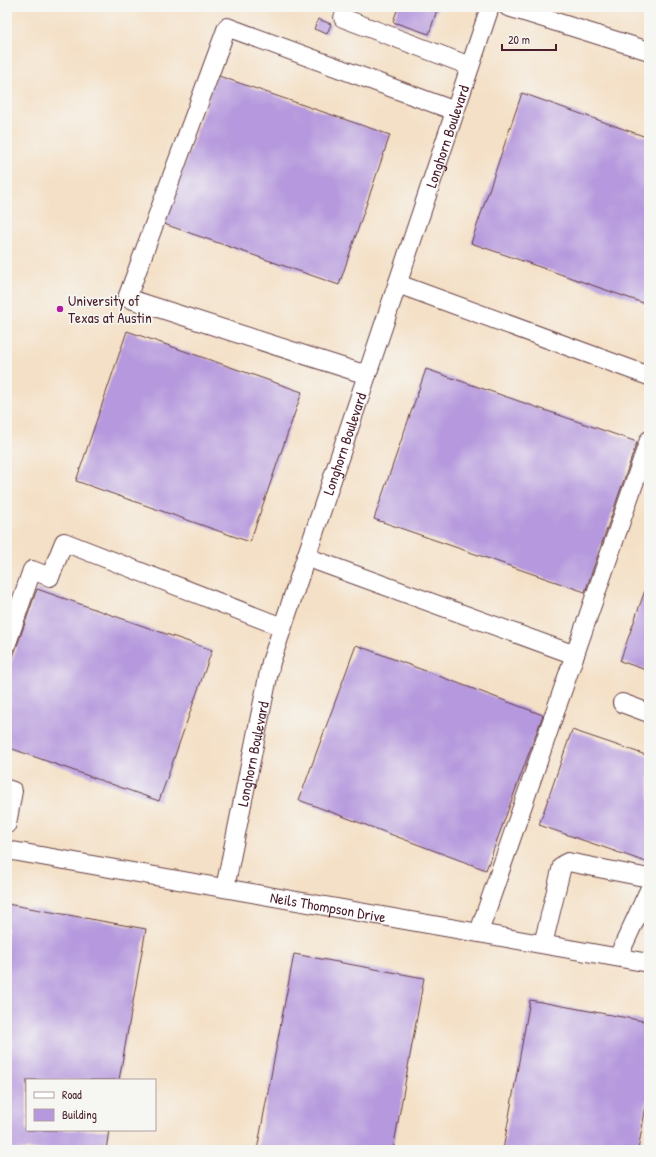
<svg xmlns="http://www.w3.org/2000/svg" width="656" height="1157" font-family="'Patrick Hand',sans-serif">
<style>
.building{fill:#b598dd}
.lines{fill:none;stroke-linecap:round;stroke-linejoin:round}
.minor-casing{stroke:#643c42;stroke-width:20}
.minor{stroke:#fff;stroke-width:18}
.poi-dot{fill:#b5179e;stroke:#f6f6f2;stroke-width:1.5}
.labels{text-anchor:middle;dominant-baseline:central;stroke-width:3.5;stroke-linejoin:round;paint-order:stroke}
.street-label{font-size:15px;fill:#4a1f2b;stroke:#f6f6f2}
.poi-label{font-size:15px;fill:#4a1f2b;stroke:#f6f6f2;text-anchor:start}
</style>
<rect width="100%" height="100%" fill="#f6f6f2"/>
<filter id="ink" filterUnits="userSpaceOnUse"><feTurbulence type="fractalNoise" baseFrequency=".025" numOctaves="2"/><feDisplacementMap in="SourceGraphic" scale="8" xChannelSelector="R" yChannelSelector="G"/><feConvolveMatrix kernelMatrix="1 2 1 2 8 2 1 2 1" color-interpolation-filters="sRGB"/></filter>
<filter id="wash" filterUnits="userSpaceOnUse"><feTurbulence type="fractalNoise" baseFrequency=".012" numOctaves="4" result="noise"/><feDisplacementMap in="SourceGraphic" scale="16" xChannelSelector="R" yChannelSelector="G"/><feGaussianBlur stdDeviation="0.9" result="paint"/><feColorMatrix in="noise" values="0 0 0 0 0 0 0 0 0 0 0 0 0 0 0 0 0 1.4 0 .05"/><feComposite in="paint" operator="in"/></filter>
<g filter="url(#wash)">
<rect width="100%" height="100%" fill="#f4e0c6"/>
<g id="blocks">
<g class="building">
<polygon points="398,7 438,7 429,34 393,22"/>
<polygon points="318,19 331,24 327,34 314,29"/>
<polygon points="216,75 390,135 339,285 164,224"/>
<polygon points="522,93 649,138 649,305 471,243"/>
<polygon points="127,331 302,392 250,542 76,481"/>
<polygon points="426,369 637,442 585,592 374,519"/>
<polygon points="649,579 649,671 620,661"/>
<polygon points="37,589 212,650 159,801 7,747 7,674"/>
<polygon points="356,645 543,715 486,870 299,800"/>
<polygon points="572,730 649,756 649,863 539,825"/>
<polygon points="7,904 146,929 119,1080 27,1080 27,1130 109,1130 106,1150 13,1150 7,1149"/>
<polygon points="294,954 424,978 393,1150 257,1150"/>
<polygon points="530,1000 649,1022 649,1090 638,1150 503,1150"/>
</g>
</g>
</g>
<g filter="url(#ink)">
<use href="#blocks" fill-opacity="0" stroke="#643c42" stroke-width="1"/>
<g class="lines">
<defs>
<g id="minor">
<polyline points="508,7 649,51"/>
<polyline points="343,18 470,66"/>
<polyline points="398,284 649,376"/>
<polyline points="367,375 127,298 227,27 455,111"/>
<polyline points="306,557 575,655"/>
<polyline points="7,643 32,570 50,577 64,542 282,627"/>
<polyline points="622,703 649,713"/>
<polyline points="7,789 13,791 7,824"/>
<path id="s1" d="M7 850 649 963"/>
<path id="s2" d="M225 888 271 662 490 7"/>
<polyline points="479,932 649,440"/>
<polyline points="543,944 562,866 564,864 568,862 649,878"/>
<polyline points="618,957 649,890"/>
</g>
</defs>
<use href="#minor" class="minor-casing"/>
<use href="#minor" class="minor"/>
</g>
</g>
<circle class="poi-dot" cx="60" cy="309" r="4"/>
<g class="labels">
<g class="street-label">
<text stroke="none"><textPath href="#s2" startOffset="785">Longhorn Boulevard</textPath></text>
<text stroke="none"><textPath href="#s2" startOffset="461">Longhorn Boulevard</textPath></text>
<text stroke="none"><textPath href="#s2" startOffset="137">Longhorn Boulevard</textPath></text>
<text stroke="none"><textPath href="#s1" startOffset="326">Neils Thompson Drive</textPath></text>
</g>
<g class="poi-label">
<text x="68" y="300">University of<tspan x="68" dy="17">Texas at Austin</tspan></text>
</g>
</g>
<rect width="656" height="1157" fill="none" stroke="#f6f6f2" stroke-width="24"/>
<rect x="26" y="1079" width="130" height="52" fill="#f6f6f2" stroke="#b1a0a2"/>
<rect x="34" y="1092" width="20" height="6" fill="#ffffff" stroke="#b1a0a2"/>
<text x="62" y="1099" font-size="12" fill="#4a1f2b">Road</text>
<rect x="34" y="1109" width="20" height="12" fill="#b598dd" stroke="#b1a0a2"/>
<text x="62" y="1119" font-size="12" fill="#4a1f2b">Building</text>
<path d="M502 44v6h54v-6" fill="none" stroke="#4a1f2b" stroke-width="2"/>
<text x="508" y="44" font-size="12" fill="#4a1f2b" stroke="#f6f6f2" stroke-width="3" paint-order="stroke">20 m</text>
</svg>
